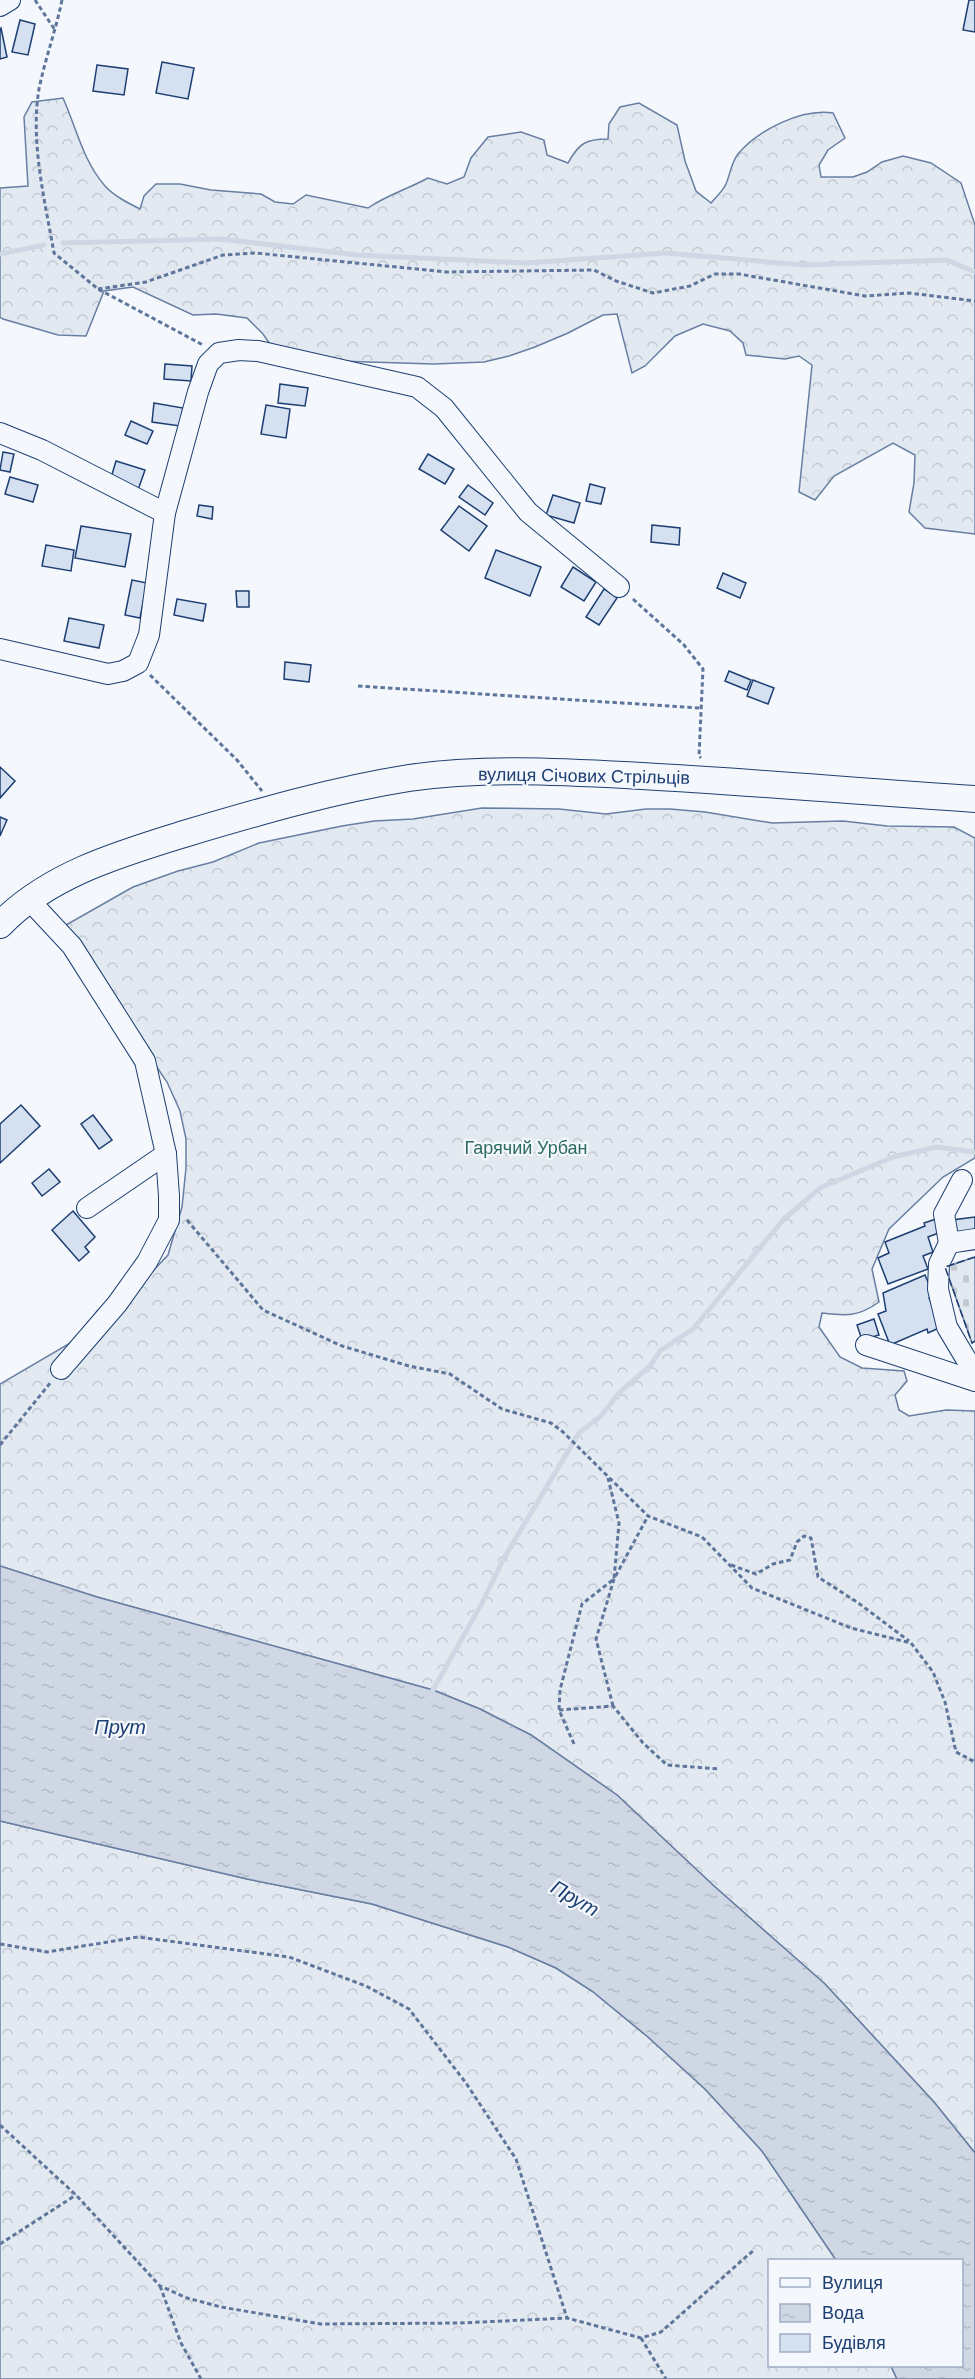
<svg xmlns="http://www.w3.org/2000/svg" width="975" height="2379" font-family="'DM Sans',sans-serif">
<style>
.forest{fill:url(#forest-crowns);stroke:#687fa3;stroke-width:1.5}
.cemetery{fill:url(#cemetery-stones);stroke:#687fa3;stroke-width:1.5}
.water{fill:url(#water-ripples);stroke:#687fa3;stroke-width:1.5}
.lines{fill:none;stroke-linecap:round;stroke-linejoin:round}
.stream{stroke:#cfd7e4;stroke-width:5}
.building{fill:#d5e0f0;stroke:#1d3f73;stroke-width:1.5}
.minor-casing{stroke:#1d3f73;stroke-width:22}
.major-casing{stroke:#1d3f73;stroke-width:28}
.path{stroke:#5e769c;stroke-width:3;stroke-dasharray:4.5 3;stroke-linecap:butt}
.minor{stroke:#f4f7fb;stroke-width:20}
.major{stroke:#f4f7fb;stroke-width:26}
.fence{stroke:#1d3f73;stroke-width:1.5;stroke-dasharray:8 3;stroke-linecap:butt}
.labels{text-anchor:middle;dominant-baseline:central;stroke-width:4.5;stroke-linejoin:round;paint-order:stroke}
.street-label{font-size:18px;fill:#1d3f73;stroke:#f4f7fb}
.park-label{font-size:18px;fill:#2c6c60;stroke:#f4f7fb}
.water-label{font-size:20px;font-style:italic;fill:#1d3f73;stroke:#f4f7fb}
</style>
<defs>
<pattern id="forest-crowns" width="20" height="18" patternUnits="userSpaceOnUse" patternTransform="scale(1.5)"><rect width="20" height="18" fill="#e3e9f0"/><path d="M2 6a3 3 0 1 1 6 0M12 15a3 3 0 1 1 6 0" fill="none" stroke="#c2c9d1"/></pattern>
<pattern id="cemetery-stones" width="16" height="16" patternUnits="userSpaceOnUse" patternTransform="scale(1.5)"><rect width="16" height="16" fill="#e3e9f0"/><path d="M2 7V4a2 2 0 0 1 4 0v3zM10 15v-3a2 2 0 0 1 4 0v3z" fill="#c2c9d1"/></pattern>
<pattern id="water-ripples" width="26" height="14" patternUnits="userSpaceOnUse" patternTransform="scale(1.5)"><rect width="26" height="14" fill="#cfd7e4"/><path d="M2 4q2-2 4 0t4 0M15 11q2-2 4 0t4 0" fill="none" stroke="#b1bac7"/></pattern>
</defs>
<rect width="100%" height="100%" fill="#f4f7fb"/>
<g class="forest">
<path d="M63 98C76 127 83 161 105 186 114 196 128 203 140 209L144 196 156 184H180L211 190 261 194 275 202 293 204 306 195 368 208C387 195 408 189 428 178L447 184 464 177 471 158 488 137 521 132 544 140 547 155 568 163C579 143 586 139 608 139L609 124 620 107 639 103 677 125 685 161 696 191 711 203C716 197 723 191 726 184 730 175 731 163 738 154 758 130 802 108 833 113L845 138 828 150 819 165 821 177H853L867 172 882 162 903 156 931 163 961 183 975 225V534L925 528 909 512 914 483 915 455 893 443 834 476 815 500 799 492 812 365 799 356 785 359 746 355 743 343 730 331 703 324 675 336 645 366 632 373 617 314 603 315 568 333 535 347 509 356 484 362 434 364 337 361 276 353 263 334 247 318 216 314 193 315 133 287 104 291 86 336 58 335 3 319 0 317V188L28 186 24 117 32 102Z"/>
<path d="M482 808 559 809 606 814 646 809H670L705 812 772 823 843 821 887 826 954 827 975 838V1158L943 1177 889 1229 872 1269 879 1302C858 1317 847 1316 822 1313L819 1327 840 1357 862 1368 904 1371 907 1381 895 1395 899 1410 909 1416 946 1410 975 1411V2153L934 2102 825 1984 714 1886 617 1795 531 1735 480 1709 433 1690 97 1597 0 1566V1384L84 1335 97 1311 148 1276 168 1255 182 1207 186 1168V1139L180 1111 167 1082 148 1054 122 1006 97 967 66 925 133 887 178 871 213 862 259 843 342 826 374 821 413 819Z"/>
<polygon points="0,1821 247,1879 372,1904 508,1947 556,1968 592,1991 648,2037 705,2089 762,2151 836,2260 770,2260 770,2366 891,2366 897,2379 0,2379"/>
</g>
<polygon class="cemetery" points="975,1257 975,1341 972,1343 945,1267"/>
<polygon class="water" points="0,1566 97,1597 433,1690 480,1709 531,1735 617,1795 714,1886 825,1984 934,2102 975,2153 975,2379 897,2379 891,2366 962,2366 962,2260 836,2260 762,2151 705,2089 648,2037 592,1991 556,1968 508,1947 372,1904 247,1879 0,1821"/>
<g class="lines">
<g class="stream">
<polyline points="63,243 221,239 357,255 526,263 666,253 803,265 947,260 975,272"/>
<polyline points="0,254 44,245"/>
<polyline points="430,1695 481,1605 504,1558 579,1433 601,1416 619,1393 650,1366 660,1351 693,1329 783,1220 820,1188 893,1157 936,1147 975,1152"/>
</g>
</g>
<g class="building">
<polygon points="969,0 975,0 975,32 963,30"/>
<polygon points="20,20 35,24 28,55 12,52"/>
<polygon points="1,28 7,57 0,59 0,29"/>
<polygon points="162,62 194,68 188,99 156,93"/>
<polygon points="97,65 128,69 124,95 93,91"/>
<polygon points="165,364 192,366 191,381 164,379"/>
<polygon points="280,384 308,388 305,406 278,403"/>
<polygon points="154,403 183,408 180,426 152,422"/>
<polygon points="266,405 290,409 286,438 261,434"/>
<polygon points="131,421 153,431 147,444 125,435"/>
<polygon points="3,452 14,454 10,472 0,470"/>
<polygon points="428,454 454,469 445,484 419,469"/>
<polygon points="116,461 145,470 138,490 110,481"/>
<polygon points="10,477 38,485 33,502 5,494"/>
<polygon points="590,484 605,488 601,504 586,501"/>
<polygon points="468,485 493,503 485,515 459,497"/>
<polygon points="553,495 580,503 574,523 546,515"/>
<polygon points="199,505 213,507 212,519 197,516"/>
<polygon points="459,506 487,526 469,551 441,530"/>
<polygon points="652,525 680,528 679,545 651,542"/>
<polygon points="81,526 131,534 125,567 75,558"/>
<polygon points="46,545 74,550 71,571 42,566"/>
<polygon points="496,550 541,567 530,596 485,578"/>
<polygon points="573,567 596,582 584,601 561,587"/>
<polygon points="723,573 746,583 740,598 717,588"/>
<polygon points="132,580 147,583 140,618 125,615"/>
<polygon points="604,589 617,598 599,625 586,617"/>
<polygon points="236,591 249,591 249,607 237,607"/>
<polygon points="177,599 206,604 203,621 174,615"/>
<polygon points="69,618 104,625 99,648 64,641"/>
<polygon points="285,662 311,665 309,682 284,679"/>
<polygon points="729,671 751,680 747,690 725,681"/>
<polygon points="753,680 774,688 768,704 747,696"/>
<polygon points="0,767 15,781 0,798"/>
<polygon points="0,817 7,820 0,836"/>
<polygon points="21,1105 40,1126 0,1163 0,1124"/>
<polygon points="93,1115 112,1140 99,1149 81,1124"/>
<polygon points="49,1169 60,1182 42,1196 32,1183"/>
<polygon points="73,1211 95,1237 85,1247 89,1252 79,1261 52,1230"/>
<polygon points="975,1217 975,1231 954,1234 952,1220"/>
<polygon points="936,1219 941,1232 928,1237 933,1252 923,1256 928,1269 888,1284 878,1258 889,1253 885,1242 925,1226 924,1223"/>
<polygon points="925,1275 934,1296 929,1298 941,1327 928,1333 927,1329 890,1345 878,1314 886,1311 883,1293"/>
<polygon points="874,1319 879,1335 862,1340 857,1325"/>
</g>
<g class="lines">
<defs>
<g id="minor">
<polyline points="0,6 10,0"/>
<polyline points="0,433 42,450 165,513"/>
<polyline points="0,649 108,674 123,671 138,663 149,635 165,513 198,392 208,364 219,353 239,350 258,351 417,387 444,408 528,512 619,587"/>
<polyline points="30,901 72,946 145,1061 166,1154 169,1196 169,1220 147,1262 117,1304 61,1369"/>
<polyline points="962,1180 944,1214 949,1243 939,1264 938,1289 947,1327 975,1374"/>
<polyline points="87,1208 166,1154"/>
<polyline points="949,1243 975,1239"/>
<polyline points="866,1345 975,1381"/>
</g>
<path id="major" d="M0 925C48 875 119 854 184 834 258 812 333 790 409 778 486 767 565 772 642 776 753 782 864 792 975 799"/>
</defs>
<use href="#minor" class="minor-casing"/>
<use href="#major" class="major-casing"/>
<g class="path">
<polyline points="35,0 55,30"/>
<path d="M62 0C56 30 45 59 39 89 30 142 45 201 54 253L98 289 203 345"/>
<polyline points="98,289 146,282 223,255 256,253 446,272 594,270 616,281 653,293 690,286 715,274 739,274 865,296 909,293 975,301"/>
<polyline points="633,599 684,645 703,669 699,756 701,758"/>
<polyline points="150,675 237,760 262,791"/>
<polyline points="358,686 700,708"/>
<polyline points="187,1220 263,1310 342,1346 409,1366 450,1374 502,1409 551,1423 563,1432 648,1516 702,1537 752,1588 851,1628 911,1643 933,1672 945,1702 956,1752 975,1762"/>
<polyline points="0,1445 51,1382"/>
<polyline points="731,1565 756,1574 773,1564 790,1560 797,1542 804,1536 811,1538 818,1577 857,1602 909,1641"/>
<polyline points="613,1706 596,1639 614,1579 648,1516"/>
<polyline points="559,1710 613,1706 643,1743 667,1765 719,1769"/>
<polyline points="574,1744 559,1710 560,1690 582,1604 614,1579 619,1523 608,1478"/>
<polyline points="0,1944 47,1952 138,1937 289,1957 366,1986 409,2009 466,2083 516,2159 567,2318 641,2338 661,2332 755,2249"/>
<polyline points="0,2125 76,2195 160,2286 187,2298 221,2307 321,2324 460,2323 567,2318"/>
<polyline points="0,2244 76,2195"/>
<polyline points="160,2286 181,2343 201,2379"/>
<polyline points="641,2338 666,2379"/>
</g>
<use href="#minor" class="minor"/>
<use href="#major" class="major"/>
<polyline class="fence" points="975,1257 945,1267 972,1343 975,1341"/>
</g>
<g class="labels">
<g class="street-label">
<text transform="translate(584 776) rotate(1)">вулиця Січових Стрільців</text>
</g>
<g class="park-label">
<text x="526" y="1148">Гарячий Урбан</text>
</g>
<g class="water-label">
<text x="120" y="1727">Прут</text>
<text transform="translate(575 1898) rotate(30)">Прут</text>
</g>
</g>
<rect x="768" y="2259" width="195" height="108" fill="#f4f7fb" stroke="#9eadc5" stroke-width="1.5"/>
<rect x="780" y="2278" width="30" height="9" fill="#f4f7fb" stroke="#9eadc5" stroke-width="1.5"/>
<text x="822" y="2289" font-size="18" fill="#1d3f73">Вулиця</text>
<rect x="780" y="2304" width="30" height="18" fill="url(#water-ripples)" stroke="#9eadc5" stroke-width="1.5"/>
<text x="822" y="2319" font-size="18" fill="#1d3f73">Вода</text>
<rect x="780" y="2334" width="30" height="18" fill="#d5e0f0" stroke="#9eadc5" stroke-width="1.5"/>
<text x="822" y="2349" font-size="18" fill="#1d3f73">Будівля</text>
</svg>
